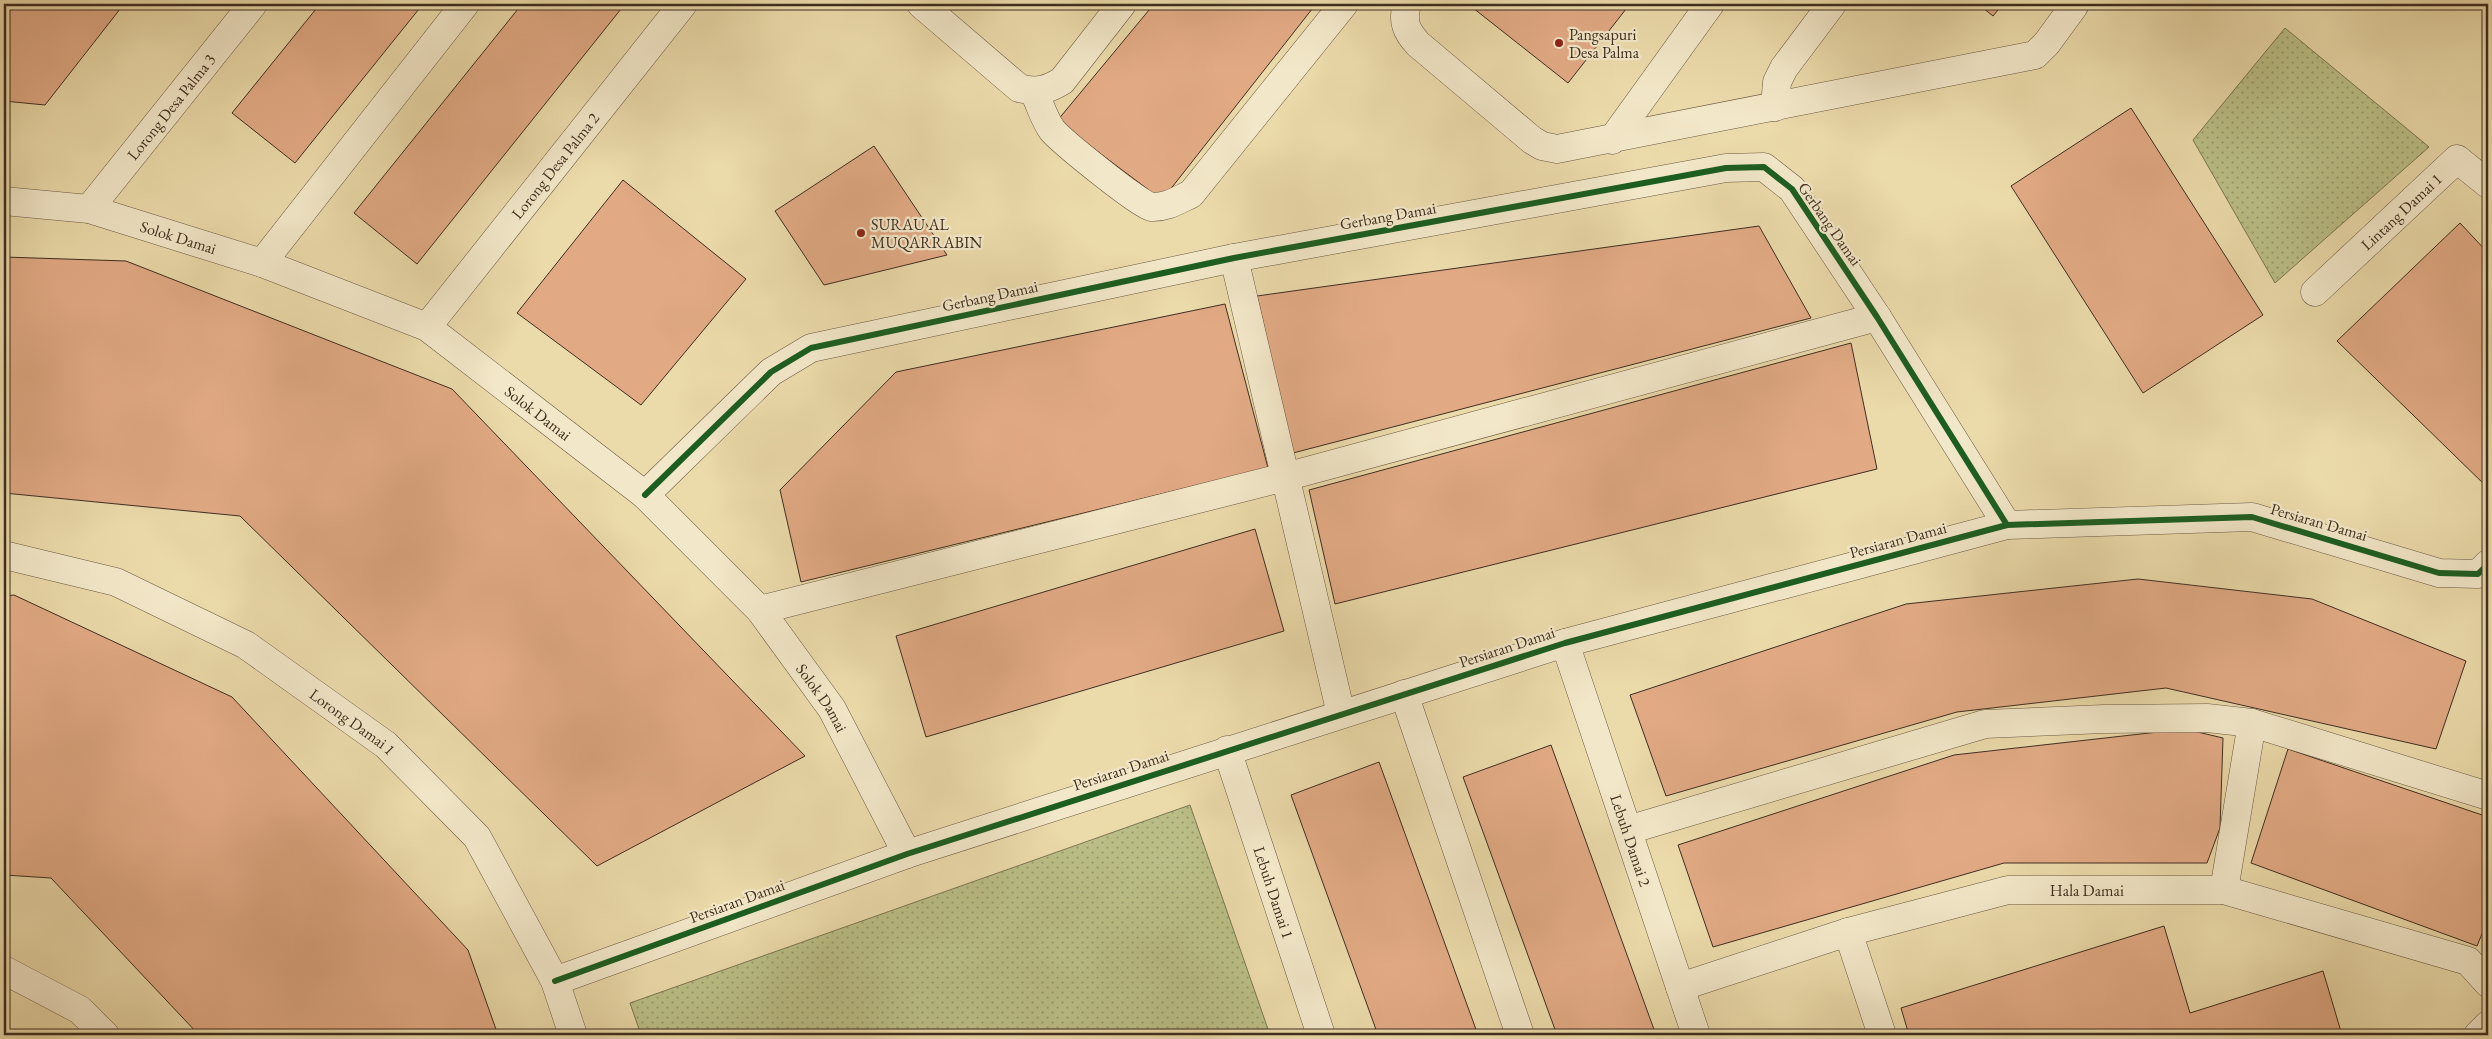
<svg xmlns="http://www.w3.org/2000/svg" width="2492" height="1039" font-family="'EB Garamond',serif">
<style>
.park{fill:url(#park-dots);stroke:#7c7652}
.building{fill:#e1aa85;stroke:#3f2e1f}
.lines{fill:none;stroke-linecap:round;stroke-linejoin:round}
.minor-casing{stroke:#6a5942;stroke-width:29}
.minor{stroke:#f2e7c8;stroke-width:28}
.cycleway-casing{stroke:#f2e7c8;stroke-width:9}
.cycleway{stroke:#1b5e20;stroke-width:6}
.poi-dot{fill:#8f2418;stroke:#f2e7c8;stroke-width:2}
.labels{text-anchor:middle;dominant-baseline:central;stroke-width:4.5;stroke-linejoin:round;paint-order:stroke}
.poi-label{font-size:16px;fill:#3f2e1f;stroke:#f2e7c8;text-anchor:start}
.street-label{font-size:16px;fill:#3f2e1f;stroke:#f2e7c8}
</style>
<defs>
<pattern id="park-dots" width="8" height="8" patternUnits="userSpaceOnUse" patternTransform="scale(1.25)"><rect width="8" height="8" fill="#babe86"/><path d="M2 2h.1M6 6h.1" fill="none" stroke="#999b6d" stroke-width="1.8" stroke-linecap="round"/></pattern>
</defs>
<rect width="100%" height="100%" fill="#ebdaaa"/>
<filter id="stains"><feTurbulence type="fractalNoise" baseFrequency=".004" numOctaves="4"/><feColorMatrix values="0 0 0 0 .2 0 0 0 0 .09 0 0 0 0 .02 0 0 0 .5 -.17"/></filter>
<radialGradient id="worn" r=".72"><stop offset=".6" stop-color="#630" stop-opacity="0"/><stop offset="1" stop-color="#630" stop-opacity=".3"/></radialGradient>
<g class="park">
<polygon points="2285,28 2429,147 2275,283 2193,140"/>
<polygon points="1190,805 1270,1035 641,1035 630,1003"/>
</g>
<g class="building">
<polygon points="4,4 124,4 45,105 4,101"/>
<polygon points="320,4 423,4 295,163 232,113"/>
<polygon points="522,4 625,4 417,264 354,213"/>
<polygon points="1154,4 1316,4 1162,200 1057,121"/>
<polygon points="1468,4 1630,4 1568,83"/>
<polygon points="1978,4 2003,4 1993,16"/>
<polygon points="2131,108 2263,315 2143,393 2011,186"/>
<polygon points="874,146 947,255 824,285 775,211"/>
<polygon points="623,180 746,279 641,405 517,313"/>
<polygon points="2460,223 2488,253 2488,488 2337,341"/>
<polygon points="1759,226 1811,318 1293,453 1257,296"/>
<polygon points="4,257 126,261 452,389 805,756 597,866 240,516 4,493"/>
<polygon points="1225,304 1268,468 801,582 780,490 896,372"/>
<polygon points="1851,343 1877,469 1335,604 1309,490"/>
<polygon points="1255,529 1284,631 926,737 896,636"/>
<polygon points="2138,579 2312,599 2466,661 2436,749 2166,688 1957,712 1666,796 1630,695 1906,604"/>
<polygon points="14,595 232,697 468,950 498,1035 199,1035 51,878 4,875 4,596"/>
<polygon points="2185,729 2223,738 2220,828 2207,863 2004,863 1713,947 1678,845 1954,755"/>
<polygon points="1551,745 1656,1035 1557,1035 1463,777"/>
<polygon points="2288,749 2488,817 2488,919 2477,946 2251,863"/>
<polygon points="1379,762 1478,1035 1378,1035 1291,795"/>
<polygon points="2164,926 2190,1013 2323,971 2342,1035 1909,1035 1901,1008"/>
</g>
<g class="lines">
<defs>
<g id="minor">
<path d="M921 4 1019 88C1037 93 1047 90 1062 81L1122 4"/>
<path d="M1407 4C1402 21 1406 31 1418 44L1532 140 1542 146 1557 149 2035 55 2047 43 2074 6"/>
<path d="M1034 92C1040 104 1044 119 1052 130 1061 141 1140 205 1151 207 1166 208 1178 200 1191 194L1344 4"/>
<polyline points="1775,107 1777,82 1784,68 1832,4"/>
<polyline points="1612,140 1710,4"/>
<path id="s1" d="M4 201 89 209 262 263 427 327 645 495 760 610 832 709 907 854"/>
<path id="s2" d="M89 209 253 4"/>
<polyline points="1234,258 1341,714"/>
<polyline points="262,263 465,4"/>
<path id="s3" d="M2315 292 2457 159 2488 184"/>
<path id="s4" d="M427 327 683 4"/>
<polyline points="645,495 771,372 811,348 1234,258 1726,168 1764,167 1792,189 1877,317 2007,525"/>
<path id="s5" d="M4 555 116 582 246 645 386 745 477 837 555 981 573 1035"/>
<polyline points="760,610 1285,477 1877,317"/>
<path id="s6" d="M1565 643 1696 1035"/>
<polyline points="1404,694 1520,1035"/>
<path id="s7" d="M1227 750 1321 1035"/>
<polyline points="1628,830 1985,724 2104,719 2207,718 2252,723 2488,796"/>
<polyline points="2224,890 2252,723"/>
<polyline points="1848,932 1882,1035"/>
<polyline points="4,970 80,1010 105,1035"/>
<polyline points="555,981 907,854 1565,643 2007,525 2252,517 2439,573 2478,574 2488,564"/>
<path id="s8" d="M1680 987 1848 932 2008 890H2224L2468 961 2488 983"/>
<polyline points="2478,1035 2488,1025"/>
</g>
</defs>
<use href="#minor" class="minor-casing"/>
<use href="#minor" class="minor"/>
<defs>
<g id="cycleway">
<polyline points="645,495 771,372 811,348 1234,258 1726,168 1764,167 1792,189 1877,317 2007,525"/>
<polyline points="555,981 907,854 1565,643 2007,525 2252,517 2439,573 2478,574 2488,564"/>
</g>
</defs>
<use href="#cycleway" class="cycleway-casing"/>
<use href="#cycleway" class="cycleway"/>
</g>
<g class="poi-dot">
<circle cx="1559" cy="43" r="5"/>
<circle cx="861" cy="233" r="5"/>
</g>
<g class="labels">
<g class="poi-label">
<text x="1569" y="34">Pangsapuri<tspan x="1569" dy="18">Desa Palma</tspan></text>
<text x="871" y="224">SURAU AL<tspan x="871" dy="18">MUQARRABIN</tspan></text>
</g>
<g class="street-label">
<text stroke="none"><textPath href="#s2" startOffset="131">Lorong Desa Palma 3</textPath></text>
<text stroke="none"><textPath href="#s4" startOffset="206">Lorong Desa Palma 2</textPath></text>
<text stroke="none"><textPath href="#s3" startOffset="118">Lintang Damai 1</textPath></text>
<text transform="translate(1388 216) rotate(-10)">Gerbang Damai</text>
<text transform="translate(1830 224) rotate(55)">Gerbang Damai</text>
<text stroke="none"><textPath href="#s1" startOffset="179">Solok Damai</textPath></text>
<text transform="translate(990 296) rotate(-12)">Gerbang Damai</text>
<text stroke="none"><textPath href="#s1" startOffset="584">Solok Damai</textPath></text>
<text transform="translate(2319 522) rotate(16)">Persiaran Damai</text>
<text transform="translate(1898 540) rotate(-15)">Persiaran Damai</text>
<text transform="translate(1507 647) rotate(-18)">Persiaran Damai</text>
<text stroke="none"><textPath href="#s1" startOffset="989">Solok Damai</textPath></text>
<text stroke="none"><textPath href="#s5" startOffset="391">Lorong Damai 1</textPath></text>
<text transform="translate(1121 770) rotate(-18)">Persiaran Damai</text>
<text stroke="none"><textPath href="#s6" startOffset="208">Lebuh Damai 2</textPath></text>
<text stroke="none"><textPath href="#s8" startOffset="421">Hala Damai</textPath></text>
<text stroke="none"><textPath href="#s7" startOffset="150">Lebuh Damai 1</textPath></text>
<text transform="translate(737 901) rotate(-20)">Persiaran Damai</text>
</g>
</g>
<rect width="2492" height="1039" fill="none" stroke="#ebdaaa" stroke-width="20"/>
<rect x="5" y="5" width="2482" height="1029" fill="none" stroke="#3f2e1f" stroke-width="2.5"/>
<rect x="10" y="10" width="2472" height="1019" fill="none" stroke="#3f2e1f"/>
<rect width="100%" height="100%" filter="url(#stains)"/>
<rect width="100%" height="100%" fill="url(#worn)"/>
</svg>
